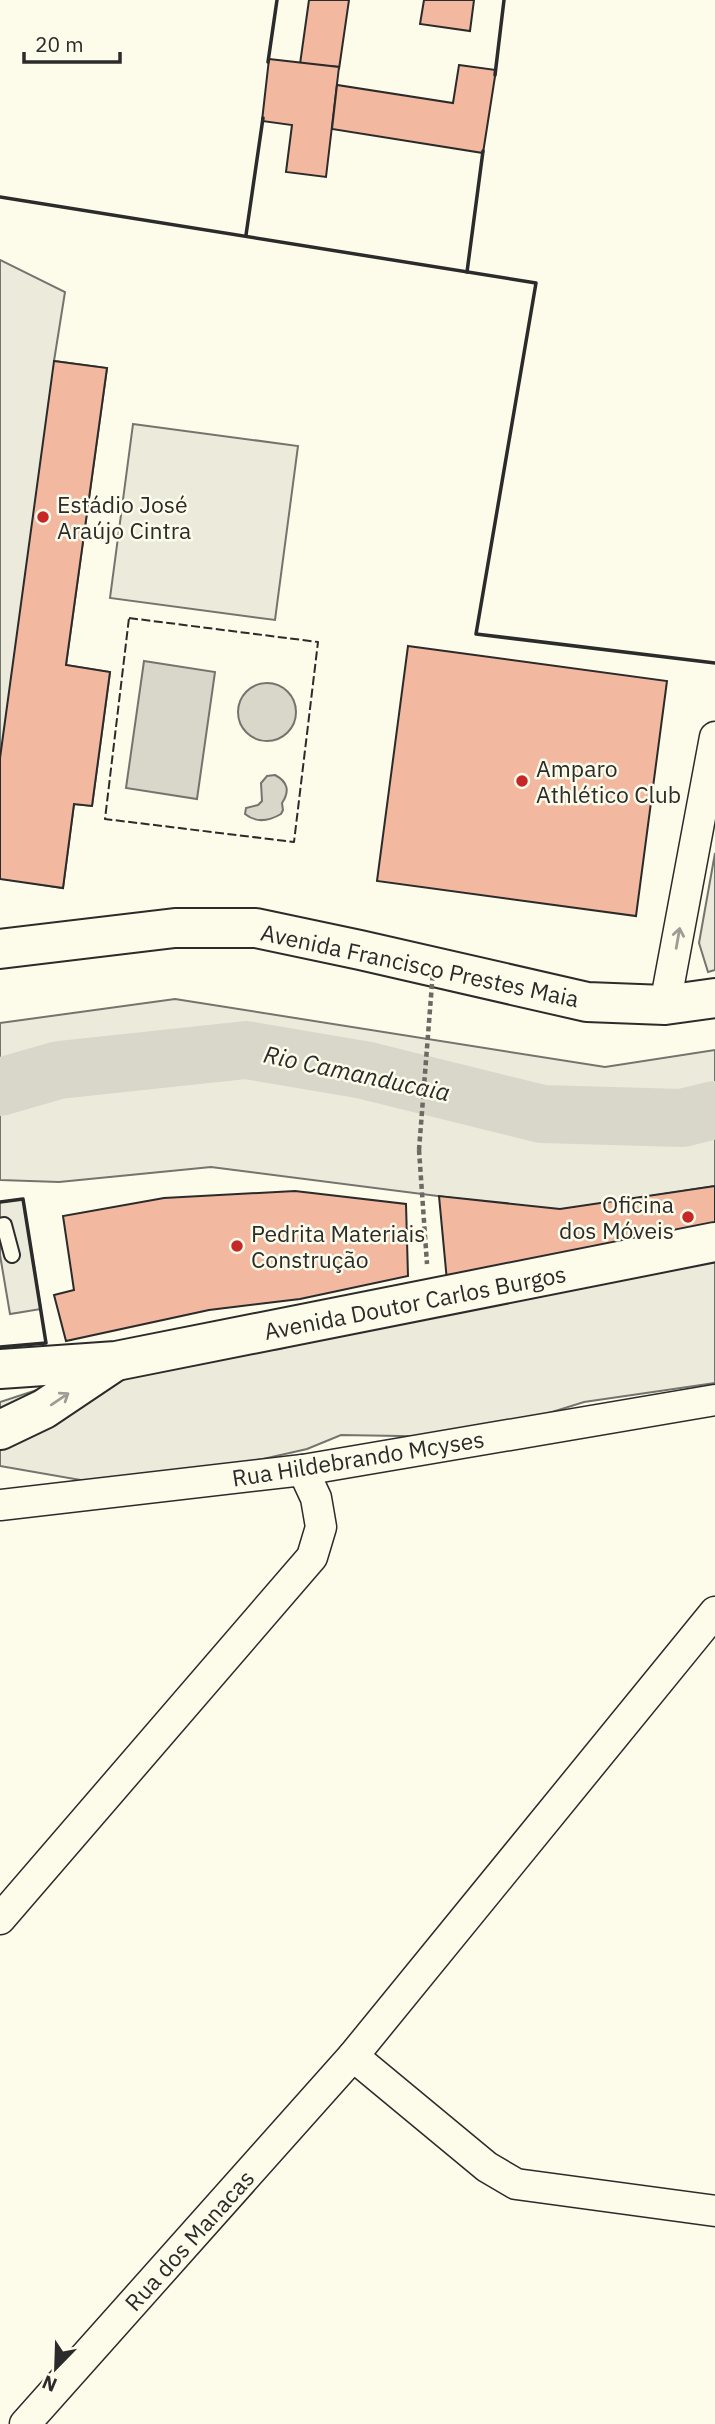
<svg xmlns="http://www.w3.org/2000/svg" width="715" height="2424" font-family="'IBM Plex Sans',sans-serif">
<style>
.green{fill:#ecebdb;stroke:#74746e;stroke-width:2}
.parking{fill:#eceadb;stroke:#74746e;stroke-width:2}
.water{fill:#d8d7c9;stroke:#74746e;stroke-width:2}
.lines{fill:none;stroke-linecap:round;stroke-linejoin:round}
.river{stroke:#d8d7c9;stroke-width:58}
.building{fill:#f2b8a0;stroke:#2b2b2b;stroke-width:2}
.lane-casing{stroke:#2b2b2b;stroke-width:18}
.street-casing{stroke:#2b2b2b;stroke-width:33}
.secondary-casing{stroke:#2b2b2b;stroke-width:42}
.primary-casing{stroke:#2b2b2b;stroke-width:42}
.path{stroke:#6a6964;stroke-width:4.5;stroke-dasharray:5 3.5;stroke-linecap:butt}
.lane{stroke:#fdfbea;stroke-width:14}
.street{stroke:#fdfbea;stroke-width:30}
.secondary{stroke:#fdfbea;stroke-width:38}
.primary{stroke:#fdfbea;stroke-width:38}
.path-bridge{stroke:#6a6964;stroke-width:4.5;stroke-dasharray:5 3.5;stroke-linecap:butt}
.fence{stroke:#2b2b2b;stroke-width:2;stroke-dasharray:9 3.5;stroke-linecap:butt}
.wall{stroke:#2b2b2b;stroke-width:3.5}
.oneway{stroke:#9e9d94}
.poi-dot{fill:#c62828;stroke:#fdfbea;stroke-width:2.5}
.labels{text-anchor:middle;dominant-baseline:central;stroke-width:5;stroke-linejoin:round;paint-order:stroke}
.poi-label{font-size:23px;fill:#2b2b2b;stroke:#fdfbea;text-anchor:start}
.street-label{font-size:23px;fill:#2b2b2b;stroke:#fdfbea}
.water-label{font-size:24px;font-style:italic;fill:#2b2b2b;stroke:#fdfbea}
</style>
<rect width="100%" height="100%" fill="#fdfbea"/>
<g class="green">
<polygon points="0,260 65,292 54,361 107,368 66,665 110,672 92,806 74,804 63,888 0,878"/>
<polygon points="133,424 298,446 275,620 110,598"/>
<polygon points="175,999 605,1067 715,1050 715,1186 555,1211 211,1167 59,1182 0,1180 0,1023"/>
<polygon points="715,1255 715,1383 584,1402 507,1426 460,1437 341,1435 307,1449 263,1459 109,1485 0,1466 0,1402 107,1367 280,1349 587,1264"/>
</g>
<g class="parking">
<polygon points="715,853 715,970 708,972 699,943"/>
<polygon points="23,1199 41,1309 10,1314 0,1255 0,1202"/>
</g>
<g class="water">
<polygon points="144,661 215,672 197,799 126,788"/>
<circle cx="267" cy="712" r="29"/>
<path d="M275 775C288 782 290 791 282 803L283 810 281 814C269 821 256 823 245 814L246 808 258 805 262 801 261 783 267 776Z"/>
</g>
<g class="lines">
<polyline class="river" points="0,1087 59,1070 246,1050 364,1070 542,1114 682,1118 715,1110"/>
</g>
<g class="building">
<polygon points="309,0 349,0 339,69 339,67 300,64"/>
<polygon points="424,0 474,0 470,31 420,24"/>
<polygon points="269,59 339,67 326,177 286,172 292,125 262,121"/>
<polygon points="459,65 496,70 483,153 332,129 337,85 453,103"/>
<polygon points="54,361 107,368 66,665 110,672 92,806 74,804 63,888 0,879 0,758"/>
<polygon points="408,646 667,681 636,916 377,881"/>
<polygon points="715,1186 715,1228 447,1281 439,1196 560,1209"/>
<polygon points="295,1191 406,1204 408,1276 300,1299 209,1310 66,1341 54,1295 74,1290 63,1216 164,1198"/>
</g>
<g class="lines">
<defs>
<polyline id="lane" points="0,1226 4,1225 12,1255"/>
<g id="street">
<polyline points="665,1005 715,737"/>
<polyline points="0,1505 303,1470 715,1400"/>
<polyline points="0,1919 312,1557 321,1527 316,1498 303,1470"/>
<polyline points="353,2056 487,2167 516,2184 715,2211"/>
<polyline points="25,2424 353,2056 715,1612"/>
</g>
<polyline id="secondary" points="0,949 175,928 256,928 360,950 587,1002 665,1005 715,998"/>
<g id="primary">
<polyline points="0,1369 116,1361 715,1242"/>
<polyline points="0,1430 44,1409 114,1362"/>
</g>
</defs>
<use href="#lane" class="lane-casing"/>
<use href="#street" class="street-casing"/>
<use href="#secondary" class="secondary-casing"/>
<use href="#primary" class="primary-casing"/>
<polyline class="path" points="419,1150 427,1264"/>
<use href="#lane" class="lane"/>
<use href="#street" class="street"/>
<use href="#secondary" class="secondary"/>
<use href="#primary" class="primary"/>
<polyline class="path-bridge" points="419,1150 433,971"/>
<polygon class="fence" points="129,618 318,642 294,842 105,819"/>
<g class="wall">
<polyline points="268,62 277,0"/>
<polyline points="495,75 504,0"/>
<polyline points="0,197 536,283 476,634 715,663"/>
<polyline points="246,235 263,118"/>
<polyline points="467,272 483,151"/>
<polyline points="0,1202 23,1199 46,1343 0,1347"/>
</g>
</g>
<defs><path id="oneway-shaft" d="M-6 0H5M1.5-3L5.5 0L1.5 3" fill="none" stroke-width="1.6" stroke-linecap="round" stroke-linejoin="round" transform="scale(1.75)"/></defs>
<g class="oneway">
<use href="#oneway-shaft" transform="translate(678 938) rotate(-80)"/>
<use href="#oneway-shaft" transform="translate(60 1399) rotate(-34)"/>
</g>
<g class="poi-dot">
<circle cx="43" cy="517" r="7"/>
<circle cx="522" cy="781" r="7"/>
<circle cx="688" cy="1217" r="7"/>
<circle cx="237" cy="1246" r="7"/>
</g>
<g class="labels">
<g class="poi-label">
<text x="57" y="504">Estádio José<tspan x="57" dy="26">Araújo Cintra</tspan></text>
<text x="536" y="768">Amparo<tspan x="536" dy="26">Athlético Club</tspan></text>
<text x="674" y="1204" text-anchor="end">Oficina<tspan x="674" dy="26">dos Móveis</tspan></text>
<text x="251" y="1233">Pedrita Materiais<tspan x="251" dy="26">Construção</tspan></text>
</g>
<g class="street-label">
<text transform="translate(420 965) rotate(12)">Avenida Francisco Prestes Maia</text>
<text transform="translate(415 1302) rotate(-11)">Avenida Doutor Carlos Burgos</text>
<text transform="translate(358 1458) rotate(-9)">Rua Hildebrando Mcyses</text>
<text transform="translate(189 2240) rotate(-48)">Rua dos Manacas</text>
</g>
<g class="water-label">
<text transform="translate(357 1073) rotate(12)">Rio Camanducaia</text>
</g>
</g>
<g transform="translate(56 2368) rotate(203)" stroke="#fdfbea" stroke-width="5" paint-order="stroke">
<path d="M0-5L12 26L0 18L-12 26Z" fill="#2b2b2b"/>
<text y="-10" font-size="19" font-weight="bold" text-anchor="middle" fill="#2b2b2b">N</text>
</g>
<path d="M24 52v10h96v-10" fill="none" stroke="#2b2b2b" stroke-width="3.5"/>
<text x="35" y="52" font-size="21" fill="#2b2b2b" stroke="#fdfbea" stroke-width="5" paint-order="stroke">20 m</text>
</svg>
